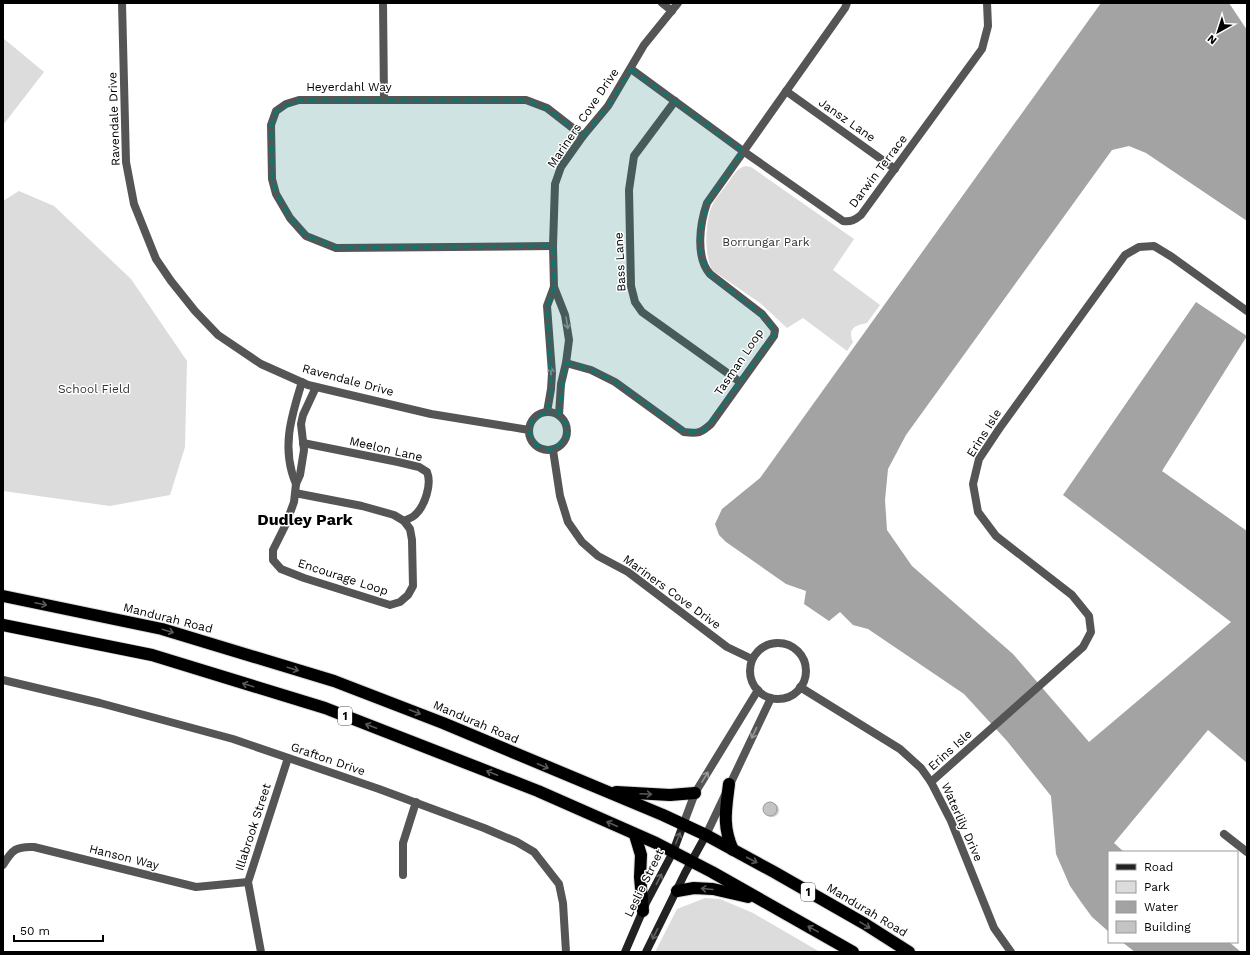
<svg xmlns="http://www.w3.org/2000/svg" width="1250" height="955" font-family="'Work Sans',sans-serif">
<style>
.green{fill:#dcdcdc}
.water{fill:#a3a3a3}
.shadow{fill:#0003}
.building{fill:#c4c4c4;stroke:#999}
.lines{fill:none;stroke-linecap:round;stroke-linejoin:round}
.highway-casing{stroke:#dbdbdb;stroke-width:14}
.street{stroke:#555;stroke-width:8}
.secondary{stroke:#222;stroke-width:8}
.highway{stroke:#000;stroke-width:12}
.oneway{stroke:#999}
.oneway2{stroke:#595959}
.oneway3{stroke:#646464}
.marked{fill:#0f766e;fill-opacity:0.2;stroke:#0f766e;stroke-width:3;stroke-dasharray:8 5;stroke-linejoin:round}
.labels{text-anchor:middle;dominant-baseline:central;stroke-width:3;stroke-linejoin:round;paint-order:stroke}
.shield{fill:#fff;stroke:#4c4c4c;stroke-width:1}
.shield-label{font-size:11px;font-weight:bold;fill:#000}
.street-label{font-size:12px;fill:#000;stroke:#fff}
.park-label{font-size:12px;fill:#333;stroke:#fff}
.district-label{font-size:16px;font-weight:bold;fill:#000;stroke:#fff}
</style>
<rect width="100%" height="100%" fill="#fff"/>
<g class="green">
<polygon points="3,38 44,72 3,125"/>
<path d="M745 166 751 167 854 239 833 270 880 305 867 323C855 325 847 329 853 342L847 351 803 318 787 328 760 303 712 270C704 255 705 221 712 206 715 198 723 190 728 183 733 176 736 169 745 166Z"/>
<polygon points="19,191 54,206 131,279 187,361 185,447 170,495 110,506 3,491 3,201"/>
<polygon points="705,898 720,899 753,913 820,952 655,952 677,909"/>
</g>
<g class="water">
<polygon points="1101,3 1229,3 1247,30 1247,221 1146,153 1129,146 1112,150 906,435 888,469 885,500 887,530 912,566 1013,654 1089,742 1231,622 1063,495 1196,302 1247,336 1162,471 1247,531 1247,763 1208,730 1114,843 1124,852 1109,852 1109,932 1092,917 1081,902 1070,886 1056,854 1051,796 1007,741 964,694 868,629 853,625 840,612 829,621 804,604 806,591 786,584 726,542 719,535 715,524 722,509 760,478"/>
<polygon points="1122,942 1229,942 1241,952 1135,952"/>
</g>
<circle class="shadow" cx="772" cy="810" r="7"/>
<circle class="building" cx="770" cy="809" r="7"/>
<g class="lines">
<defs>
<g id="highway">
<polyline points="3,596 162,629 334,681 443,723 663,815 706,835 774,872 865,924 909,952"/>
<polyline points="3,625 152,655 325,708 538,791 656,843 712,872 853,952"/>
<path d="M729 784C726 809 722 826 733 850"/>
<polyline points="616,792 670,795 695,793"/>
<polyline points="635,835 641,855 640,877 643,911"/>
<polyline points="677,891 694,888 713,889 748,897"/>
</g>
</defs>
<use href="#highway" class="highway-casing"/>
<g class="street">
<polyline points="122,3 126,162 134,204 156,259 171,281 195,311 218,335 261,364 308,385 431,414 529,430"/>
<polyline points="383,3 384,99"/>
<polyline points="662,3 672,11"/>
<path d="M631 69 743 151 843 221C851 222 855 220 861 215L982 49 988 26 987 3"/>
<polyline points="786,91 895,169"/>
<polyline points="675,101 634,156 629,190 631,286 635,302 642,312 740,382"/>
<polyline points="553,246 336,248 306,236 290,218 276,194 272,179 271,125 276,111 286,104 299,100 526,100 547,108 583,136"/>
<polyline points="554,287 565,315 569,340 566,363 561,384 559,415"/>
<path d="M566 363 591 370 615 382 684 432C698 434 701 433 711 424L774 336 775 330 762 314 710 274C695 257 700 223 707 203L845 8 847 3"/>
<circle cx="548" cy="431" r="19"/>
<polyline points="547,412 551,389 552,373 547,306 554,287 553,246 555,184 561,167 583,136 608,106 644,45 678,3"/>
<path d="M303 443 398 462 419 467 427 472C432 484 425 506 415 515 412 518 408 519 404 521"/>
<polyline points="553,450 560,496 568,522 582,542 598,556 628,572 727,647 752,659"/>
<path d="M296 484C281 449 291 417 302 382"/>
<polyline points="295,493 362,506 394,515 404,521 410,529 412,540 413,586 408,595 400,602 390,605 304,578 281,569 273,560 273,550 286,524 294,502 296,484 300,475 304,450 301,424 303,415 316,387"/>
<circle cx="778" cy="671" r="28"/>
<polyline points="3,680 100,703 233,739 379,789 484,828 517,842 534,852 559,884 563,903 566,952"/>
<polyline points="800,687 900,749 921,768 931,782 951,821 994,928 1011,952"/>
<polyline points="931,782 1083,647 1091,632 1089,616 1072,595 996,536 978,512 973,484 979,459 999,429 1125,255 1139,247 1154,246 1172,257 1247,311"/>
<polyline points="683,825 695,793 758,690"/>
<polyline points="1224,834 1247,852"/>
<polyline points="706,835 771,698"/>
<path d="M3 865C12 850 16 846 34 847L196 887 248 882"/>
<polyline points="403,875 403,843 416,802"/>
<polyline points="261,952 248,882 288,758"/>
</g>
<g class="secondary">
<polyline points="625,952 646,903 673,852 683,825"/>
<polyline points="646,952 685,873 706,835"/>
</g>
<use href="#highway" class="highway"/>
</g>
<defs><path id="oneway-shaft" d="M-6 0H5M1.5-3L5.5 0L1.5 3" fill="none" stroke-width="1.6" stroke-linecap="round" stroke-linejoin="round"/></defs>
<g class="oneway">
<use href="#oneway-shaft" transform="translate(567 323) rotate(81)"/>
<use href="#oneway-shaft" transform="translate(551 373) rotate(-92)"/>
<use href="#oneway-shaft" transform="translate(754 733) rotate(115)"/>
<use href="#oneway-shaft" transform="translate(705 777) rotate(-58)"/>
</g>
<g class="oneway2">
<use href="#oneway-shaft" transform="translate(41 604) rotate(12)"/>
<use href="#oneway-shaft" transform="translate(168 631) rotate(17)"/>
<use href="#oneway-shaft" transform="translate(293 669) rotate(17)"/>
<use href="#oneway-shaft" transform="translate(248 685) rotate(-163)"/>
<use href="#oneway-shaft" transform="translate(415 712) rotate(21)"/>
<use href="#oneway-shaft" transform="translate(371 726) rotate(-159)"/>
<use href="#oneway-shaft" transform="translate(543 766) rotate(23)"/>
<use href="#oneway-shaft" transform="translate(492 773) rotate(-159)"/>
<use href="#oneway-shaft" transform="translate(646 794) rotate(3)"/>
<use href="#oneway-shaft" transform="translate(612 824) rotate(-156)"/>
<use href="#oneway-shaft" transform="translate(752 860) rotate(28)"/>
<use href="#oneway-shaft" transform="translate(707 889) rotate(-175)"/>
<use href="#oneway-shaft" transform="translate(865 925) rotate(31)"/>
<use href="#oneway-shaft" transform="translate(813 929) rotate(-151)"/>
</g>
<g class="oneway3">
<use href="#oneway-shaft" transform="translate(678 838) rotate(-68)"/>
<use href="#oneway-shaft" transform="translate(659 879) rotate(-63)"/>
<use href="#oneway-shaft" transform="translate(655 934) rotate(117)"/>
</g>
<path class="marked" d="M631 69 743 151 707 203 700 235 701 257 710 274 762 314 775 330 774 336 704 431 684 432 615 382 591 370 566 363 559 415 567 425V437L553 450 537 446 529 433 532 420 547 412 551 389 547 306 554 287 553 246 336 248 306 236 290 218 276 194 272 179 271 125 276 111 299 100H526L547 108 583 136 608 106Z"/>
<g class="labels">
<g class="shield">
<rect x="338" y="707" width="14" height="18" rx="3"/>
<rect x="801" y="883" width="14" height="18" rx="3"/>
</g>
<g class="shield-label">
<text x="345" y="716">1</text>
<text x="808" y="892">1</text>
</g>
<g class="street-label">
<text x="349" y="87">Heyerdahl Way</text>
<text transform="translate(583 118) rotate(-56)">Mariners Cove Drive</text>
<text transform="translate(114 119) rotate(-92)">Ravendale Drive</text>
<text transform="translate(847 120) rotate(35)">Jansz Lane</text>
<text transform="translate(878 171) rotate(-53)">Darwin Terrace</text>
<text transform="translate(620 262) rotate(-93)">Bass Lane</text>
<text transform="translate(739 362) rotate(-56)">Tasman Loop</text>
<text transform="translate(348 380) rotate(15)">Ravendale Drive</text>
<text transform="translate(984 433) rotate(-58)">Erins Isle</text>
<text transform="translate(386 449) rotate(13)">Meelon Lane</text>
<text transform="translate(343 577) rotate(18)">Encourage Loop</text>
<text transform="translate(672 592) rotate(36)">Mariners Cove Drive</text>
<text transform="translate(168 618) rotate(14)">Mandurah Road</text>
<text transform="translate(476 722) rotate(23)">Mandurah Road</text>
<text transform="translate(950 750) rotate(-42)">Erins Isle</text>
<text transform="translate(328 759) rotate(19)">Grafton Drive</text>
<text transform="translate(962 822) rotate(66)">Waterlily Drive</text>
<text transform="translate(253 827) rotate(-72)">Illabrook Street</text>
<text transform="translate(124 857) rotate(14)">Hanson Way</text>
<text transform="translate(644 883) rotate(-64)">Leslie Street</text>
<text transform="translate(867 910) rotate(31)">Mandurah Road</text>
</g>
<g class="park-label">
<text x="766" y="242">Borrungar Park</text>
<text x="94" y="389">School Field</text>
</g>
<g class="district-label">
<text x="305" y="519">Dudley Park</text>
</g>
</g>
<rect width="1250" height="955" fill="none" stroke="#000000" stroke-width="8"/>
<rect x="1108" y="851" width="130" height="92" fill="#ffffff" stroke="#999999"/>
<rect x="1116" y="864" width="20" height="6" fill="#222222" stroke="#999999"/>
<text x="1144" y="871" font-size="12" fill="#000000">Road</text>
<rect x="1116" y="881" width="20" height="12" fill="#dcdcdc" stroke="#999999"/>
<text x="1144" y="891" font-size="12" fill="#000000">Park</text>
<rect x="1116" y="901" width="20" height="12" fill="#a3a3a3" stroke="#999999"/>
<text x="1144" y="911" font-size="12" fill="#000000">Water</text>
<rect x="1116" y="921" width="20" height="12" fill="#c4c4c4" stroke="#999999"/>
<text x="1144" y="931" font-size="12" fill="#000000">Building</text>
<g transform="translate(1218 32) rotate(219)" stroke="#ffffff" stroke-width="3" paint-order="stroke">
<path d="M0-3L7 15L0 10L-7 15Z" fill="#000000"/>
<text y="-6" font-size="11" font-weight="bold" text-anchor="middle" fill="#000000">N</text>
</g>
<path d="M14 935v6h89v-6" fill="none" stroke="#000000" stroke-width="2"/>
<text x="20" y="935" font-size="12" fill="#000000" stroke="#ffffff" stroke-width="3" paint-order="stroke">50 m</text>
</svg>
